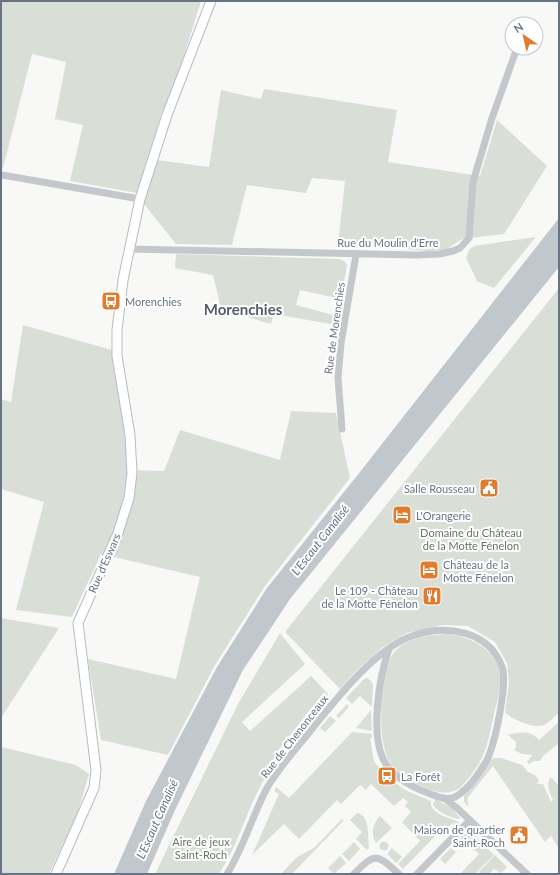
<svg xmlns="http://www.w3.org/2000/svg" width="560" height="875" font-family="Lato,sans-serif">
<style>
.green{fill:#d9dfd7}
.water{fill:#c0c7cd}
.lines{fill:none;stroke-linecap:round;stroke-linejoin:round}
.secondary-casing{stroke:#b8bcc2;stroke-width:11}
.street{stroke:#c4c7cb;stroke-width:7}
.secondary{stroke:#fff;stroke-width:9}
.labels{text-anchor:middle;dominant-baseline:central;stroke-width:4;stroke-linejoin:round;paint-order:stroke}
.street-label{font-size:11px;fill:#687386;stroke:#fff}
.poi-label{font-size:11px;fill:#687386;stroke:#fff;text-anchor:start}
.park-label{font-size:11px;fill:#637863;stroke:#fff}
.water-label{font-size:12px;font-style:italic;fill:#647381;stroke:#fff}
.district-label{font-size:15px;font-weight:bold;fill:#565d6b;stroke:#fff}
</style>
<rect width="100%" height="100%" fill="#f8f8f6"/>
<g class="green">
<polygon points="1,1 201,1 179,72 161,115 137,193 70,181 83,125 55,119 66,62 32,54 3,168 1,168"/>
<polygon points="264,89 397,110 388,162 480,176 497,120 547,166 504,234 462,239 447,249 430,251 338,244 345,181 312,178 306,193 247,185 232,245 176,244 144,204 157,160 209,167 221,90 261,99"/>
<polygon points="536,237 494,288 477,281 466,258 469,250 474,246"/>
<polygon points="176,254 339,259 344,261 347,265 341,299 300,290 296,305 337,316 336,325 274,314 271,324 221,309 213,275 175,268"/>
<path d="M559 288V713C555 716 549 723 544 725 532 729 514 719 505 713L509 682 507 663 495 642 468 626 443 625 407 633 383 647 355 672 340 689 285 632Z"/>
<polygon points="23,325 112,350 119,381 128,470 164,471 180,430 280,460 291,411 336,413 350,478 265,586 215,665 168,755 101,740 88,659 176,679 200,577 101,554 72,617 16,610 44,502 1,489 1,399 11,402"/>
<polygon points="1,618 59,628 1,718"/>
<path d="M280 633 305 664 242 722 250 731 311 676 328 694 326 699 321 696 277 752 278 753 271 762 274 765C249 797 242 840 219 874H155L238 704Z"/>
<path d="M447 634C470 636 496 649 500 674 502 688 497 701 494 714 487 748 485 761 460 788 449 795 437 793 426 788 411 782 396 774 388 759 377 737 378 668 396 650 410 637 429 635 447 634Z"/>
<polygon points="368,678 373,684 372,707 360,696 352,704 346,698 364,679"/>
<polygon points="347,704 349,707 339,718 336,716"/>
<polygon points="371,710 372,731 356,728"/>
<polygon points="330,716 336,721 325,732 320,728"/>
<path d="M559 722V743L543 756 540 761H534L529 764 527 762 532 755 522 754 514 750 516 747V742L508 735C518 732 531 730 539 740Z"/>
<path d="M352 732 372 734V738H370L374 761 387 779 388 778 407 791 431 801C429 815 451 817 460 823L456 827 452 823 449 827 446 825 403 869 398 864 420 841 402 822 411 812 405 806 408 802 403 798 394 806 371 784 366 790 360 785 341 804 337 800 299 839 284 824 252 855 279 794 274 791 276 787 289 798Z"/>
<polygon points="1,747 76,765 89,774 78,812 49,874 1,874"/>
<path d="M493 758H501L522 765 528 772 535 775 539 780 537 784H543L551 802 553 800C550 793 545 784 551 777L559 786V848L551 836 545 842 493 766 468 797 467 800 469 807 464 802V796Z"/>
<path d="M435 799 452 808 461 819C451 818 440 814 433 805Z"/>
<path d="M357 813C370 815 368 838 369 848L367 850 356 839 362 832 350 820Z"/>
<path d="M380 816 392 828 376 843C370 835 373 823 380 816Z"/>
<polygon points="342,819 344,820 292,874 281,874 297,857 314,848"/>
<polygon points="467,832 472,833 494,855 475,874 460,874 479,854 466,842 465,843 460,838"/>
<circle cx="384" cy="846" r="4.5"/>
<polygon points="354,842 360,849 349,861 342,854"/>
<polygon points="392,848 402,857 396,863 387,854"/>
<polygon points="451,848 456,852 445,864 440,859"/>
<polygon points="495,855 507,867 501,873 494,869 489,874 481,874 479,872"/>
<polygon points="340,856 346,863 334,874 328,868"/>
</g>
<polygon class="water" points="559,218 559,267 290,599 243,670 175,810 147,874 114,874 146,801 217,667 267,588 360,472"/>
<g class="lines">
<defs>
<polyline id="secondary" points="56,874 94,788 96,770 78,623 118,533 129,498 132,473 130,435 117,356 117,330 123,280 140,199 167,115 211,1"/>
</defs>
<use href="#secondary" class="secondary-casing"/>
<g class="street">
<polyline points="2,175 140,199"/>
<polyline points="129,249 417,255 439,254 453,251 460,248 469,238 473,182 492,118 517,48"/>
<polyline points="342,429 338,378 341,343 356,255"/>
<polyline points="444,798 457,808 527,874"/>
<path d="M227 874C244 847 252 816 267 788 278 769 294 751 308 734 333 703 374 649 412 636 445 624 489 630 502 667 508 684 495 743 487 760 480 772 468 790 455 797 445 802 432 794 423 791 408 785 395 777 386 764 369 738 379 677 389 649"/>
<path d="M354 874C375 852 377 854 399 874"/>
<polyline points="417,874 470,820"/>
</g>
<use href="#secondary" class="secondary"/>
</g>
<defs>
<symbol id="bus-square" viewBox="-11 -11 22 22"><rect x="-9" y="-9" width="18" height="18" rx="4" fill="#de7d30" stroke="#fff"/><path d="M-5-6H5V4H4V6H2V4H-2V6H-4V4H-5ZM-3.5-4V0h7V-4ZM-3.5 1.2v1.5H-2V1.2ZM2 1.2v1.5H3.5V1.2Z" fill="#fff"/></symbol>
<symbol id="civic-square" viewBox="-11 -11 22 22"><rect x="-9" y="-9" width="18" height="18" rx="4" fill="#de7d30" stroke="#fff"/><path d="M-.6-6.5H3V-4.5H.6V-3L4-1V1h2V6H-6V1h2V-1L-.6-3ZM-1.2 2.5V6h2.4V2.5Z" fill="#fff"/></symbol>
<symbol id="hotel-square" viewBox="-11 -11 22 22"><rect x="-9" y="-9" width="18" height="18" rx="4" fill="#de7d30" stroke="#fff"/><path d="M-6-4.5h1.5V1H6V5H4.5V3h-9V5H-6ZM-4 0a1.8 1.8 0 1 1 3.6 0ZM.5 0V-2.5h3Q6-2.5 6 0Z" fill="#fff"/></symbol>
<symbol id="restaurant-square" viewBox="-11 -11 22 22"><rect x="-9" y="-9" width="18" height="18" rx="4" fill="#de7d30" stroke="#fff"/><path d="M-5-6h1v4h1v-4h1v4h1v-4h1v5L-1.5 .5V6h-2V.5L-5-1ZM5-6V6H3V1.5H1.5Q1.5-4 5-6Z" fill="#fff"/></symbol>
</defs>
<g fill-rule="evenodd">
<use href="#bus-square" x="100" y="290" width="22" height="22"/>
<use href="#civic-square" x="478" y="477" width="22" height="22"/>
<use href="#hotel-square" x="391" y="504" width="22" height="22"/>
<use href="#hotel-square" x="418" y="559" width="22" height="22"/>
<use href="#restaurant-square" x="421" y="585" width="22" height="22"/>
<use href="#bus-square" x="376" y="765" width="22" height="22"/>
<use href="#civic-square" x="508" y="824" width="22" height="22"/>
</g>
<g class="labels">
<g class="street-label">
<text x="388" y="242">Rue du Moulin d'Erre</text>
<text transform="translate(334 328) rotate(-82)">Rue de Morenchies</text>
<text transform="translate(104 563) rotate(-66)">Rue d'Eswars</text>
<text transform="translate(294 736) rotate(-52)">Rue de Chenonceaux</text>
</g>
<g class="poi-label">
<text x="125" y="301">Morenchies</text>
<text x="475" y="488" text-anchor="end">Salle Rousseau</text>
<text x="416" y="515">L'Orangerie</text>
<text x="443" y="564">Château de la<tspan x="443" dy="13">Motte Fénelon</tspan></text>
<text x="418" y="590" text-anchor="end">Le 109 - Château<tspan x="418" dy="13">de la Motte Fénelon</tspan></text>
<text x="401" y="776">La Forêt</text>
<text x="505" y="829" text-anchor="end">Maison de quartier<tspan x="505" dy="13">Saint-Roch</tspan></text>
</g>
<g class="park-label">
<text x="471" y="532">Domaine du Château<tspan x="471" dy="13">de la Motte Fénelon</tspan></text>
<text x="201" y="841">Aire de jeux<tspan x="201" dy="13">Saint-Roch</tspan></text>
</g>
<g class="water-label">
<text transform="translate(320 540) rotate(-52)">L'Escaut Canalisé</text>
<text transform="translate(157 819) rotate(-66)">L'Escaut Canalisé</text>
</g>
<g class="district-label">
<text x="243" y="309">Morenchies</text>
</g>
</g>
<rect width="560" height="875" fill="none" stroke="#687386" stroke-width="4"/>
<g transform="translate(524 36) rotate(326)"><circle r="19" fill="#ffffff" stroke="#c3c7cf"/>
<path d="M0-3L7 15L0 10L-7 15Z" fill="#de7d30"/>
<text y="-6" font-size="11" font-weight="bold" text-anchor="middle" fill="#687386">N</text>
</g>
</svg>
